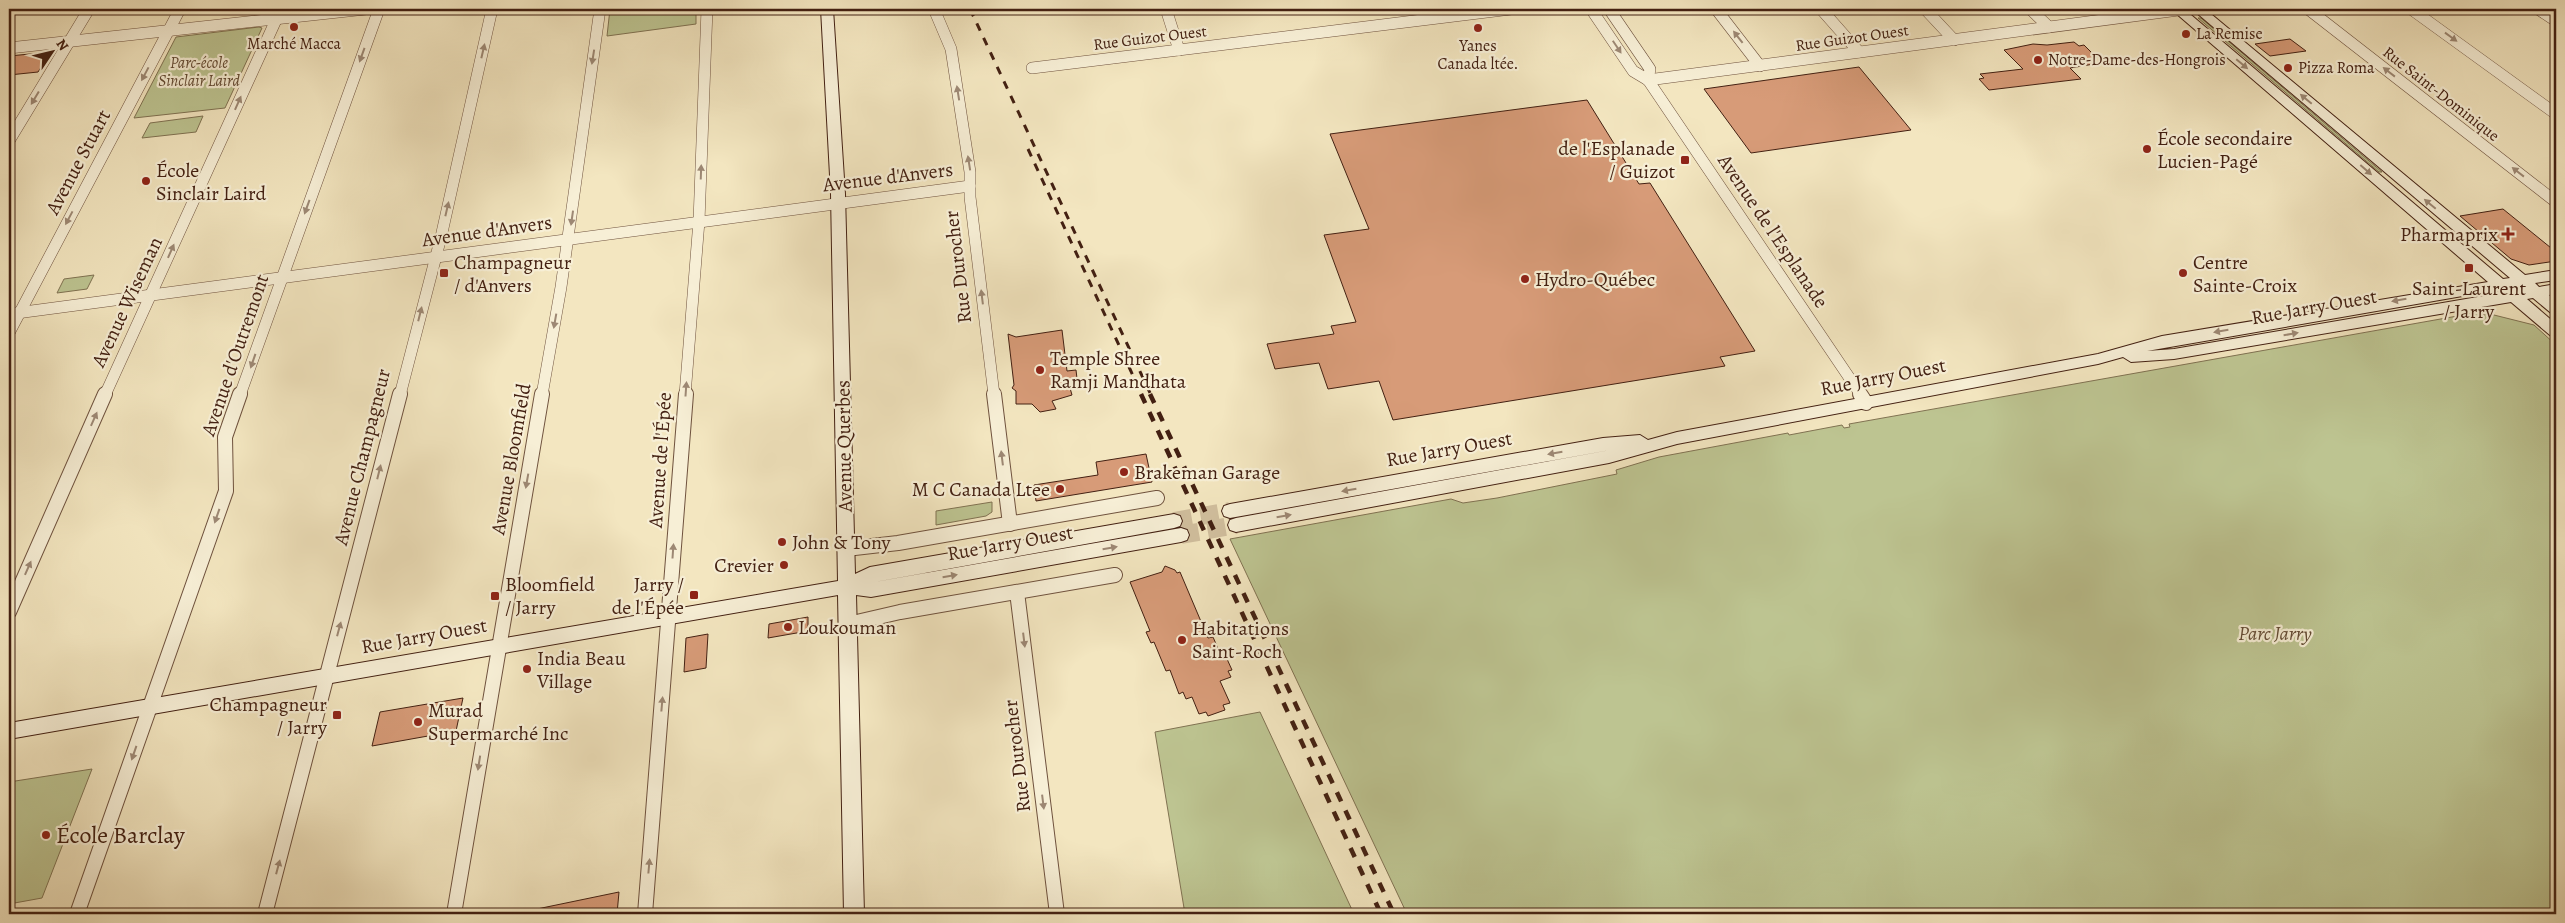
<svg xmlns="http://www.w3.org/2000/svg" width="2565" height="923" font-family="Alegreya,serif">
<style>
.green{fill:#bdc491;stroke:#807252}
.building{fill:#d79b78;stroke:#432012}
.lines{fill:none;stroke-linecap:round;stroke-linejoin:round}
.secondary-tunnel{stroke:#d0be9d;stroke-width:18;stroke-dasharray:18 9;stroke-linecap:butt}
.street-far1-casing{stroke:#6f523e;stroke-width:12}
.street-casing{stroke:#6f523e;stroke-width:16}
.secondary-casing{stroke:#432012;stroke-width:2}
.street-far1{stroke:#f7efd6;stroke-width:11}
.street{stroke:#f7efd6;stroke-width:14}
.secondary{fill:#f7efd6;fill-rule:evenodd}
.rail-far1{stroke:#432012;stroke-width:3;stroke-dasharray:8 8;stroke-linecap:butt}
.rail{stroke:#432012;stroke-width:4.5;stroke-dasharray:10 10;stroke-linecap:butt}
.oneway{fill:#9d8874}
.poi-dot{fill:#8f2418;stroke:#f7efd6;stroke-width:2}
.labels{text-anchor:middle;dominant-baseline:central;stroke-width:4.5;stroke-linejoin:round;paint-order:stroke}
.far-poi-label{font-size:16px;fill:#432012;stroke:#f7efd6;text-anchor:start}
.far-street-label{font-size:16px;fill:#432012;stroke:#f7efd6}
.far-park-label{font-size:16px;font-style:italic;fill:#624932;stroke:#f7efd6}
.poi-label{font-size:20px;fill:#432012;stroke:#f7efd6;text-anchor:start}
.street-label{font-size:20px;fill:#432012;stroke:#f7efd6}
.park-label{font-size:20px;font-style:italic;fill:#624932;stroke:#f7efd6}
.near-poi-label{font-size:24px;fill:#432012;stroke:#f7efd6;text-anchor:start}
</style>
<rect width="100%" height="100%" fill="#f3e6c0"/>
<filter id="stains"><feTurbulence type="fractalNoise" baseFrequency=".004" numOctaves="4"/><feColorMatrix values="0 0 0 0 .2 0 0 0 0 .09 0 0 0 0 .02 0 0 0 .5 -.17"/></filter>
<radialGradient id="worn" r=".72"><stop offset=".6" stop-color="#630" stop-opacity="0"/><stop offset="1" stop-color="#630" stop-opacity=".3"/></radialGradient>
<g class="green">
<polygon points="610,9 696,9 696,24 607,36"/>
<polygon points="2198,18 2201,18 2382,172 2379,172"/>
<polygon points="259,27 262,28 225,108 134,118 176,37"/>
<polygon points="203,116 196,132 142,138 150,123"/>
<polygon points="94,275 87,289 57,293 64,279"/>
<polygon points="2480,312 2483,315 2490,314 2534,325 2556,345 2556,914 1407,914 1230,539 1451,499 1463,503 1497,498 1617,474 1616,470 1659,457 1788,433 1789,435 1842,425 1844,428 1850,427 1849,424"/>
<polygon points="992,502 992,512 986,516 936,525 936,511"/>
<polygon points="1260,712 1354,914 1185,914 1155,732"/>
<polygon points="92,769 42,898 9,904 9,782"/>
</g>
<g class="building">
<polygon points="2290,39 2306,51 2270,56 2255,44"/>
<polygon points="2074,42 2079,46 2084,45 2096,57 2094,64 2070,68 2081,79 1989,90 1979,79 1984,78 1980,74 2023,69 2004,50 2033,44 2047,45"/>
<polygon points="51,52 38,72 9,75 9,56"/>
<polygon points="1859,67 1911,130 1751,153 1704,89"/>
<polygon points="1587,100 1639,184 1650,183 1755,351 1720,357 1725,366 1393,420 1379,381 1328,389 1319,363 1275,369 1267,344 1334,334 1331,326 1356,322 1324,235 1369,229 1330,134"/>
<polygon points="2503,209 2556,252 2556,261 2529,265 2511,259 2460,216"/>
<polygon points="1062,330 1067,371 1076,370 1078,387 1070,388 1072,395 1052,401 1056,409 1040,412 1032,404 1016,404 1016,391 1012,388 1014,385 1008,334 1016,337"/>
<polygon points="1146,454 1152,482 1036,501 1034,485 1098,475 1096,462"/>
<polygon points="1165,566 1175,570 1177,573 1180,572 1208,638 1213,637 1223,660 1227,659 1232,670 1228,671 1231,677 1220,681 1230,703 1223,705 1225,710 1208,716 1206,712 1199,714 1192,697 1186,699 1183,692 1179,694 1170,670 1166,671 1154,642 1151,643 1146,632 1150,631 1130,582 1162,572"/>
<polygon points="808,617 808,631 768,638 769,624"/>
<polygon points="708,634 706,668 684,672 686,638"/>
<polygon points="463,698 456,731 372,746 380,712"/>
<polygon points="619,892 617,914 537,914 537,909"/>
</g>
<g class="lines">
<g class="secondary-tunnel">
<polyline points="1174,521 1230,511"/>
<polyline points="1181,535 1236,525"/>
</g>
<defs>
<g id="street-far1">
<polyline points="934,9 951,49 970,172 970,197 994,395"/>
<polyline points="1166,9 1179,50"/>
<polyline points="1591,9 1633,71 1648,80 1861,395"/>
<polyline points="1609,9 1650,69 1648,80"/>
<polyline points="1716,9 1760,66"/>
<polyline points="1821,9 1859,52"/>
<polyline points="1925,9 1954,40"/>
<polyline points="2030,9 2049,27"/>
<polyline points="2308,9 2556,202"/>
<polyline points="2411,9 2556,114"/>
<polyline points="2538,9 2556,21"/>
<polyline points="9,48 366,9"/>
<polyline points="1032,68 1511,9"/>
<polyline points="1648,80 2186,9"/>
<polyline points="9,141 89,9"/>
<polyline points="9,314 970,186"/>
<polyline points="9,333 180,9"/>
<polyline points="105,395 281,9"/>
<polyline points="240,395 379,9"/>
<polyline points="400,395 441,237 492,9"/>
<polyline points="542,395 561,287 600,9"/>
<polyline points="685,395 699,221 707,9"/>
</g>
<g id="street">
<polyline points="994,394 1010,524"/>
<polyline points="1860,394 1866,403"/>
<polyline points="846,549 898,543 1157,498"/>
<polyline points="1017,592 1057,914"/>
<polyline points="9,612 105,394"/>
<polyline points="848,624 900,612 1115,575"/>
<polyline points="77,914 226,491 225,437 240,394"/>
<polyline points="265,914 400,394"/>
<polyline points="454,914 542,394"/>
<polyline points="645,914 686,394"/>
</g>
<g id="secondary">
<polygon points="821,9 833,9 845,194 855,574 870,567 1174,514 1180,516 1182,521 1180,526 1174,528 869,583 1181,528 1187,530 1189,535 1187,540 1181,542 871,597 856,595 864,914 844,914 838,595 9,739 9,723 838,581 831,194"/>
<path d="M2171 9H2184L2503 279 2510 278 2192 9H2205L2525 275 2556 270V280L2535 283 2539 287 2556 284V294L2549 295 2556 301V314L2551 313 2533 298 2527 299 2556 324V337L2551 336 2511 302 2174 359 2131 362 2123 357 2098 364 1677 444 1609 463 1236 532 1230 530 1228 525 1230 520 1236 518 1616 449 1230 518 1224 516 1222 511 1224 506 1230 504 1603 438 1640 435 1648 440 1677 432 2098 354 2162 336 2488 282ZM2519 286 2524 290 2517 291 2513 287ZM2497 290 2501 293 2174 349 2147 351Z"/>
</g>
</defs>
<use href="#street-far1" class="street-far1-casing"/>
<use href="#street" class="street-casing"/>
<use href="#secondary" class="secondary-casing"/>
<use href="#street-far1" class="street-far1"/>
<use href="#street" class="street"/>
<use href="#secondary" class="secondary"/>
<g class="rail-far1">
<polyline points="970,9 1151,395"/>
<polyline points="1028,149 1142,395"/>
</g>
<g class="rail">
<polyline points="1141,394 1381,914"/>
<polyline points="1150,394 1394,914"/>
</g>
</g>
<defs><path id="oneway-solid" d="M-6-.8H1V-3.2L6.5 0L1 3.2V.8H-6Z" transform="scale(1.25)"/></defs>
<g class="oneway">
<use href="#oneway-solid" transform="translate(1738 37) rotate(-128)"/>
<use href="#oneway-solid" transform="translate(2451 37) rotate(36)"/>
<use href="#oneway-solid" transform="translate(1617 47) rotate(56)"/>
<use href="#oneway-solid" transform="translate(483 51) rotate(-77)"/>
<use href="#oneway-solid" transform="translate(362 55) rotate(110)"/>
<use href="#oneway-solid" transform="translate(593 57) rotate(99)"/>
<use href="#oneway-solid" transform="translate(2242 64) rotate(40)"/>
<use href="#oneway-solid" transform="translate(2389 72) rotate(-142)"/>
<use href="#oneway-solid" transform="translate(145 74) rotate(118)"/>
<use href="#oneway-solid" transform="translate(958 93) rotate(-99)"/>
<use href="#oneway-solid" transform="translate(35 98) rotate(121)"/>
<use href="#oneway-solid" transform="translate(2306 99) rotate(-140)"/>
<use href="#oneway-solid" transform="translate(238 103) rotate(-66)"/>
<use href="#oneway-solid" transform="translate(969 163) rotate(-99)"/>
<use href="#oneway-solid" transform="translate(2366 170) rotate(41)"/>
<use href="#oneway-solid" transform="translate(701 172) rotate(-88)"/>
<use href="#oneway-solid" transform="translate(2518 172) rotate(-142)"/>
<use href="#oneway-solid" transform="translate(2430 204) rotate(-140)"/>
<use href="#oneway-solid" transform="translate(307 207) rotate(110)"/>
<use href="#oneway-solid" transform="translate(447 209) rotate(-77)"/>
<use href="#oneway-solid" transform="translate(69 218) rotate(118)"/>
<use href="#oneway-solid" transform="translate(572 218) rotate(98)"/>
<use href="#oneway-solid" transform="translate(171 251) rotate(-66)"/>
<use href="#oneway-solid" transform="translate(982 297) rotate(-97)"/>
<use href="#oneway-solid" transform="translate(2399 300) rotate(170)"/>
<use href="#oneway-solid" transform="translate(420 314) rotate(-76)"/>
<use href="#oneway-solid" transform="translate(555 321) rotate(100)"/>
<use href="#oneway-solid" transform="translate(2221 331) rotate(170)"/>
<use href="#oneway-solid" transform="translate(2291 334) rotate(-10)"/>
<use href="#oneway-solid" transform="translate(253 361) rotate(109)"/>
<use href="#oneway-solid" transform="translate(686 389) rotate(-86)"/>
<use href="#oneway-solid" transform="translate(94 419) rotate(-66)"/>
<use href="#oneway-solid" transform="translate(1555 453) rotate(170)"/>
<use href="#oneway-solid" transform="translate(1002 458) rotate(-97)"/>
<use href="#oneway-solid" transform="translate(379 472) rotate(-76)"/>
<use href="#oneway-solid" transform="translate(527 481) rotate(100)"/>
<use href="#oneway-solid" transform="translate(1349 490) rotate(170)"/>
<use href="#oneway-solid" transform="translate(217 516) rotate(109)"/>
<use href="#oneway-solid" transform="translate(1284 516) rotate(-10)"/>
<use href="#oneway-solid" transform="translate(1110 548) rotate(-10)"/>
<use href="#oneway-solid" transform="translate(673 551) rotate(-86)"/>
<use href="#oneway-solid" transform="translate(28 568) rotate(-66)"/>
<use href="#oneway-solid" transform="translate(950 576) rotate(-10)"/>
<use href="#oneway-solid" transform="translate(339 629) rotate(-75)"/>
<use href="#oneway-solid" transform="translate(1024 640) rotate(83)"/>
<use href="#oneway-solid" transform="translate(662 704) rotate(-85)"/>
<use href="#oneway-solid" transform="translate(134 753) rotate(109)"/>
<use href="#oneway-solid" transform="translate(479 763) rotate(99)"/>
<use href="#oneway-solid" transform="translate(1043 802) rotate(83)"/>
<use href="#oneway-solid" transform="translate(649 866) rotate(-85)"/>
<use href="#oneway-solid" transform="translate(278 867) rotate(-75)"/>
</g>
<g class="poi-dot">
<circle cx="294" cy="27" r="5"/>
<circle cx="1478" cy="28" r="5"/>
<circle cx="2186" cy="34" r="5"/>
<circle cx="2038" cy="60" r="5"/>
<circle cx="2288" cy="68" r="5"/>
<circle cx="2147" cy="149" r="5"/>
<rect x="1680" y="155" width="10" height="10" rx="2.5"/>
<circle cx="146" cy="181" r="5"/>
<path d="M2505.5 226.5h5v5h5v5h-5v5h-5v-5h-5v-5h5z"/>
<rect x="2464" y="263" width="10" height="10" rx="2.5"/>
<rect x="439" y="268" width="10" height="10" rx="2.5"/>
<circle cx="2183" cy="273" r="5"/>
<circle cx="1525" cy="279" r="5"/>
<circle cx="1040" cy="370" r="5"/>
<circle cx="1124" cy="472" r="5"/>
<circle cx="1060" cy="489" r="5"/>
<circle cx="782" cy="542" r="5"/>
<circle cx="784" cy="565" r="5"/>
<rect x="689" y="590" width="10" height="10" rx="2.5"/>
<rect x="490" y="591" width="10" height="10" rx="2.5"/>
<circle cx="788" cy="627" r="5"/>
<circle cx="1182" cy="640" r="5"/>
<circle cx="527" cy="669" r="5"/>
<rect x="332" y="710" width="10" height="10" rx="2.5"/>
<circle cx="418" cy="722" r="5"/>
<circle cx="46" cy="835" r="5"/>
</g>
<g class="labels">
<g class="far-poi-label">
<text x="2196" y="34">La Remise</text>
<text x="294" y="44" text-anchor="middle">Marché Macca</text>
<text x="1478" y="46" text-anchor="middle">Yanes<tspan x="1478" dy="18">Canada ltée.</tspan></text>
<text x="2048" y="60">Notre-Dame-des-Hongrois</text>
<text x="2298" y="68">Pizza Roma</text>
</g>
<g class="far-street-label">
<text transform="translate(1150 38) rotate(-7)">Rue Guizot Ouest</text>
<text transform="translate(1852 38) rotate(-8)">Rue Guizot Ouest</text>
<text transform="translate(2441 94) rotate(38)">Rue Saint-Dominique</text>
</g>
<g class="far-park-label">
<text x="199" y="63">Parc-école<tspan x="199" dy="18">Sinclair Laird</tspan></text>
</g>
<g class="poi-label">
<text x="2157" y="138">École secondaire<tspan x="2157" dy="23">Lucien-Pagé</tspan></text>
<text x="1675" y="148" text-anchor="end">de l'Esplanade<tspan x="1675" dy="23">/ Guizot</tspan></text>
<text x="156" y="170">École<tspan x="156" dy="23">Sinclair Laird</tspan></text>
<text x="2498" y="234" text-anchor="end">Pharmaprix</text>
<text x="454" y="262">Champagneur<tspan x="454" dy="23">/ d'Anvers</tspan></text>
<text x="2193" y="262">Centre<tspan x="2193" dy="23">Sainte-Croix</tspan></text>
<text x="1535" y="279">Hydro-Québec</text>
<text x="2469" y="288" text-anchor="middle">Saint-Laurent<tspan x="2469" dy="23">/ Jarry</tspan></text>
<text x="1050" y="358">Temple Shree<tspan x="1050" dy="23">Ramji Mandhata</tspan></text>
<text x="1134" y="472">Brakeman Garage</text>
<text x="1050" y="489" text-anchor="end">M C Canada Ltee</text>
<text x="792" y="542">John &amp; Tony</text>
<text x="774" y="565" text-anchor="end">Crevier</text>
<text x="505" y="584">Bloomfield<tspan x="505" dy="23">/ Jarry</tspan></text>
<text x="684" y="584" text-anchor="end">Jarry /<tspan x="684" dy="23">de l'Épée</tspan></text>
<text x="798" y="627">Loukouman</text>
<text x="1192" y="628">Habitations<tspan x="1192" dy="23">Saint-Roch</tspan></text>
<text x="537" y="658">India Beau<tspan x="537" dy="23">Village</tspan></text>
<text x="327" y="704" text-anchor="end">Champagneur<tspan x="327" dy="23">/ Jarry</tspan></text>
<text x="428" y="710">Murad<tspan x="428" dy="23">Supermarché Inc</tspan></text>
</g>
<g class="street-label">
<text transform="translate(78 162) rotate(-62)">Avenue Stuart</text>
<text transform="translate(888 177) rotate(-7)">Avenue d'Anvers</text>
<text transform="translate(487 231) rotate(-8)">Avenue d'Anvers</text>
<text transform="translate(1773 231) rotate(56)">Avenue de l'Esplanade</text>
<text transform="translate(958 267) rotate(-97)">Rue Durocher</text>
<text transform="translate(127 302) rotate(-65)">Avenue Wiseman</text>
<text transform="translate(2314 307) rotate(-10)">Rue Jarry Ouest</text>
<text transform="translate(235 355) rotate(-71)">Avenue d'Outremont</text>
<text transform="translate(1883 377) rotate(-11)">Rue Jarry Ouest</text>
<text transform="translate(844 446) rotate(-91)">Avenue Querbes</text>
<text transform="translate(1449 449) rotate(-10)">Rue Jarry Ouest</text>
<text transform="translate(362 457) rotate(-76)">Avenue Champagneur</text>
<text transform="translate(511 459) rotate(-80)">Avenue Bloomfield</text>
<text transform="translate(660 460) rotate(-86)">Avenue de l'Épée</text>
<text transform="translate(1010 543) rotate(-10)">Rue Jarry Ouest</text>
<text transform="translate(424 636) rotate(-10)">Rue Jarry Ouest</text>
<text transform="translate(1017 756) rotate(-97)">Rue Durocher</text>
</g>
<g class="park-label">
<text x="2275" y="633">Parc Jarry</text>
</g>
<g class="near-poi-label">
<text x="56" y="835">École Barclay</text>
</g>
</g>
<rect width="2565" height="923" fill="none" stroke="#f3e6c0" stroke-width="30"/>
<rect x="10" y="10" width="2545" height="903" fill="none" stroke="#432012" stroke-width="2.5"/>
<rect x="15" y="15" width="2535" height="893" fill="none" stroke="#432012"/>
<g transform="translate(52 52) rotate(55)" stroke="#f7efd6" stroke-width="4" paint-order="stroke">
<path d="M0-4L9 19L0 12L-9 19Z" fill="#432012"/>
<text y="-8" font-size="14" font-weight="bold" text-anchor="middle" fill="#432012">N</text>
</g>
<rect width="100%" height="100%" filter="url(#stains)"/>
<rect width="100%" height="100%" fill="url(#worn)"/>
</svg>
